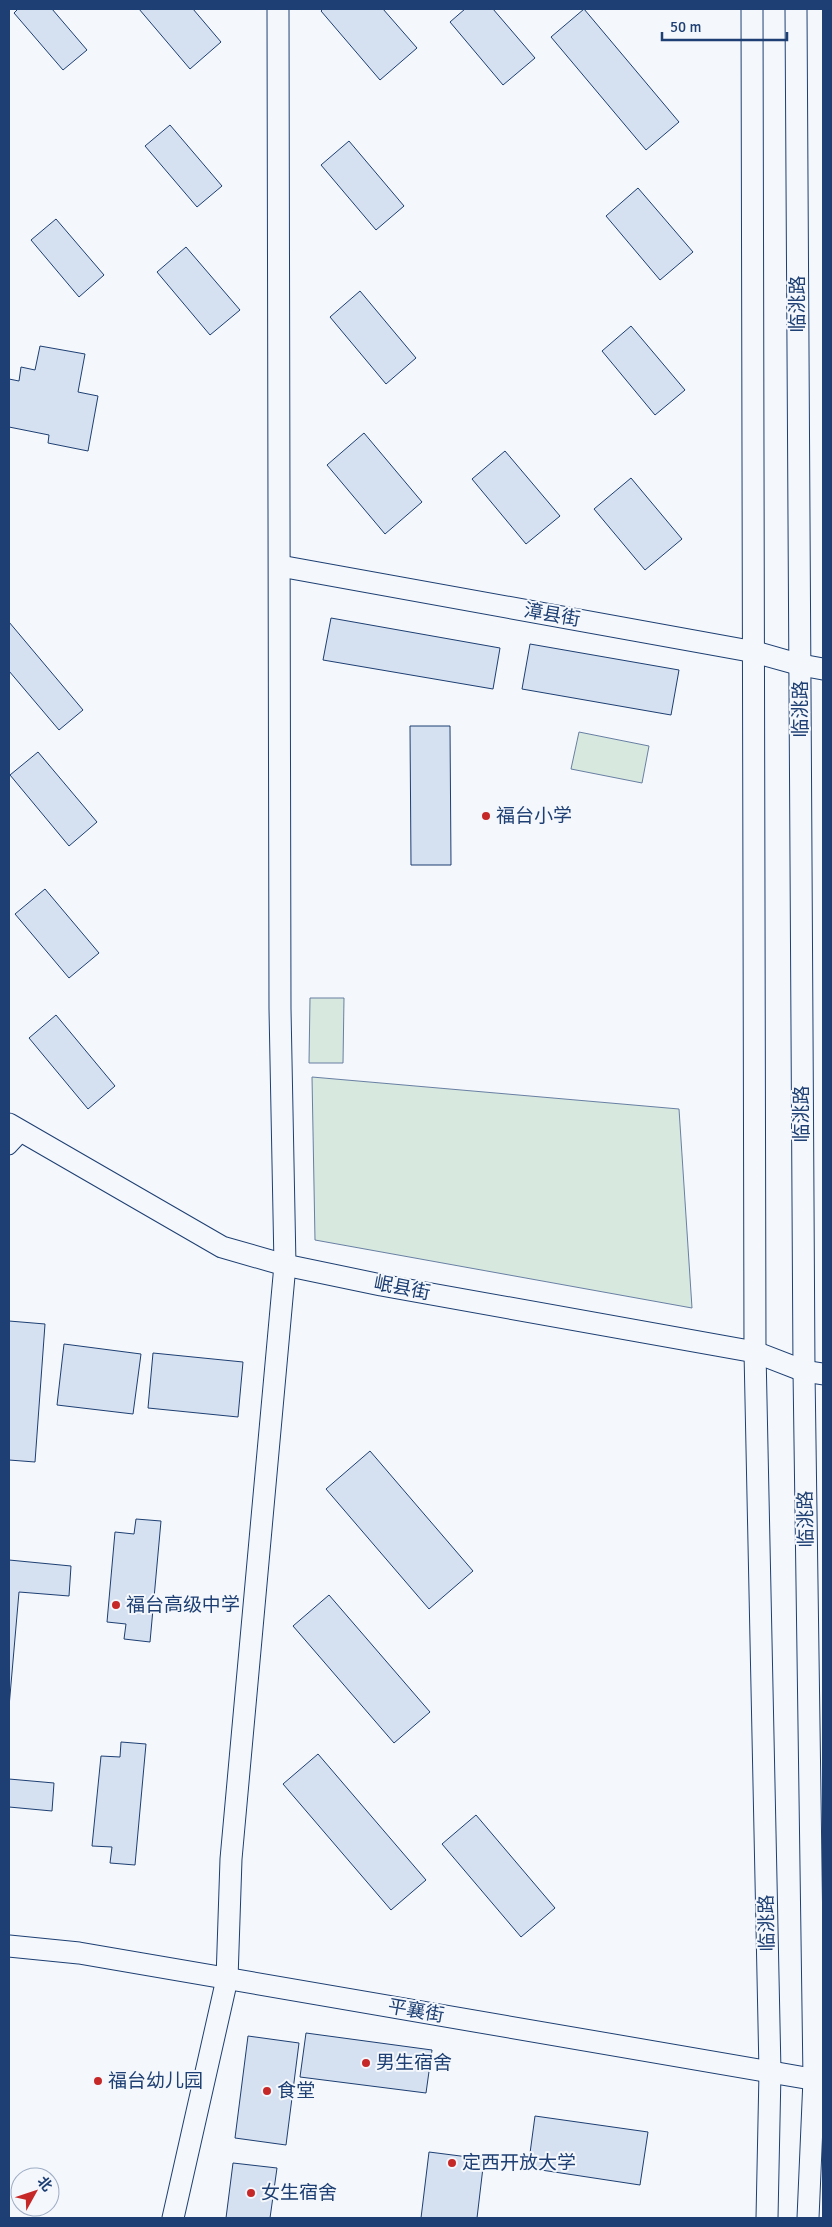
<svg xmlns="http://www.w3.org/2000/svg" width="832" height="2227" font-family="Signika,'Noto Sans SC',sans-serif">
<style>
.green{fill:#d7e8df;stroke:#687fa3}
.building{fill:#d5e0f0;stroke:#1d3f73}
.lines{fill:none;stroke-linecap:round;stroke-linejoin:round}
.street-casing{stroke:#1d3f73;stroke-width:17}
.secondary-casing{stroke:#1d3f73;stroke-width:23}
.street{stroke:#f4f7fb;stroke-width:15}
.secondary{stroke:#f4f7fb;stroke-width:21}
.poi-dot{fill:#c62828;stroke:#f4f7fb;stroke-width:2}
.labels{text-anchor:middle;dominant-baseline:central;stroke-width:4;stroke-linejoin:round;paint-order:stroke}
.street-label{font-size:19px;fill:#1d3f73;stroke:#f4f7fb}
.poi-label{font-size:19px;fill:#1d3f73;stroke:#f4f7fb;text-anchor:start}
</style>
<rect width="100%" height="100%" fill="#f4f7fb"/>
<g class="green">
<polygon points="579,732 649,746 642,783 571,769"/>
<polygon points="310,998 344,998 343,1063 309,1063"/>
<polygon points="312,1077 679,1109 692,1308 315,1240"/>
</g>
<g class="building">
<polygon points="18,9 52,9 87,50 63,70 14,13"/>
<polygon points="139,9 193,9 221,42 190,69"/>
<polygon points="323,9 383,9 417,48 380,80 321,11"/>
<polygon points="465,9 493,9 535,58 503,85 450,22"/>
<polygon points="584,9 679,122 646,150 551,37"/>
<polygon points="170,125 222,186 197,207 145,146"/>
<polygon points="349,141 404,206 376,230 321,165"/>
<polygon points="638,188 693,252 660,280 606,216"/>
<polygon points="56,219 104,275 79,297 31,240"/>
<polygon points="186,247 240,310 210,335 157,272"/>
<polygon points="360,291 416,358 386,384 330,317"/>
<polygon points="631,326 685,390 655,415 602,351"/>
<polygon points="40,346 85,354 78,392 98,396 88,451 48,443 49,435 9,427 9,379 19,381 21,367 35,370"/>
<polygon points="364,433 422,502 385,534 327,465"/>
<polygon points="505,451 560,516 526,544 472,479"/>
<polygon points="631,478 682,539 645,570 594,509"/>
<polygon points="331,618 500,648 493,689 323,660"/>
<polygon points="9,622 83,710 59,730 9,671"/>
<polygon points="530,644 679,670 671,715 522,689"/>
<polygon points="410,726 450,726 451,865 411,865"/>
<polygon points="38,752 97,822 69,846 10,775"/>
<polygon points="45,889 99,953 69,978 15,914"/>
<polygon points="56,1015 115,1086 88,1109 29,1038"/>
<polygon points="9,1321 45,1324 35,1462 9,1460"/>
<polygon points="64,1344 141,1354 133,1414 57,1405"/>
<polygon points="153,1353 243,1362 238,1417 148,1408"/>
<polygon points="370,1451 473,1571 429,1609 326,1489"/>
<polygon points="136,1519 161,1521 150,1642 124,1639 126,1624 107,1622 115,1532 134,1534"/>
<polygon points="9,1560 71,1566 69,1596 19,1592 9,1707"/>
<polygon points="329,1595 430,1712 394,1743 293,1626"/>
<polygon points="121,1742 146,1744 135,1865 110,1863 112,1847 92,1846 101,1756 120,1757"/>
<polygon points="318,1754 426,1880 391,1910 283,1784"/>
<polygon points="9,1779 54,1783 52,1811 9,1807"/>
<polygon points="476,1815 555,1908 521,1937 442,1844"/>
<polygon points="306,2033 432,2050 426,2093 300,2077"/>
<polygon points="248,2036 299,2043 286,2145 235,2138"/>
<polygon points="535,2116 648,2132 640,2185 528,2168"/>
<polygon points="429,2152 484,2159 477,2218 421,2218"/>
<polygon points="233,2163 277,2168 270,2218 226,2218"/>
</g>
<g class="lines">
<defs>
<polyline id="street" points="9,1147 23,1132"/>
<g id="secondary">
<polyline points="752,9 755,1352 770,2072 767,2218"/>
<polyline points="796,9 804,1371 814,2079 808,2218"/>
<polyline points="280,566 755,652 801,665 823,669"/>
<polyline points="9,1124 222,1247 285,1265 381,1285 755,1352 804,1371 823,1374"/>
<polyline points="9,1946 79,1953 823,2081"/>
<polyline points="173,2218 227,1979 231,1859 285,1265 280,1009 278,9"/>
</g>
</defs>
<use href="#street" class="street-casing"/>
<use href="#secondary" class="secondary-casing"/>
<use href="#street" class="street"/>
<use href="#secondary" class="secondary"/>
</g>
<g class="poi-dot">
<circle cx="486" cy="816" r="5"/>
<circle cx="116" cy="1605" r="5"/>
<circle cx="366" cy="2063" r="5"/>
<circle cx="98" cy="2081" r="5"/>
<circle cx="267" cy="2091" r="5"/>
<circle cx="452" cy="2163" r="5"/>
<circle cx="251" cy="2193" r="5"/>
</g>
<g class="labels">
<g class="street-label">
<text transform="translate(798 304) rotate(-90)">临洮路</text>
<text transform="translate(552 615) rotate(10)">漳县街</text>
<text transform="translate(801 709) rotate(-90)">临洮路</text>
<text transform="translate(802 1114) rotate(-90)">临洮路</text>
<text transform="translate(402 1288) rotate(11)">岷县街</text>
<text transform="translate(806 1519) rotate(-91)">临洮路</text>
<text transform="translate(767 1923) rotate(-91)">临洮路</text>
<text transform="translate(416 2011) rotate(10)">平襄街</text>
</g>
<g class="poi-label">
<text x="496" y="816">福台小学</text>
<text x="126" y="1605">福台高级中学</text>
<text x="376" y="2063">男生宿舍</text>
<text x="108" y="2081">福台幼儿园</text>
<text x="277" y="2091">食堂</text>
<text x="462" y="2163">定西开放大学</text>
<text x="261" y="2193">女生宿舍</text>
</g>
</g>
<rect width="832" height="2227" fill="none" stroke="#1d3f73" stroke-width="20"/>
<g transform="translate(35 2192) rotate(50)"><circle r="24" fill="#f4f7fb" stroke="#9eadc5"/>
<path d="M0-4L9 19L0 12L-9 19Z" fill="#c62828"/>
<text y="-8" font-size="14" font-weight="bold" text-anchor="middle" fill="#1d3f73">北</text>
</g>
<path d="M662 32v8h125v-8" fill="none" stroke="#1d3f73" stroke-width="2.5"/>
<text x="670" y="32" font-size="15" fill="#1d3f73" stroke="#f4f7fb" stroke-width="4" paint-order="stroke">50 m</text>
</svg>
